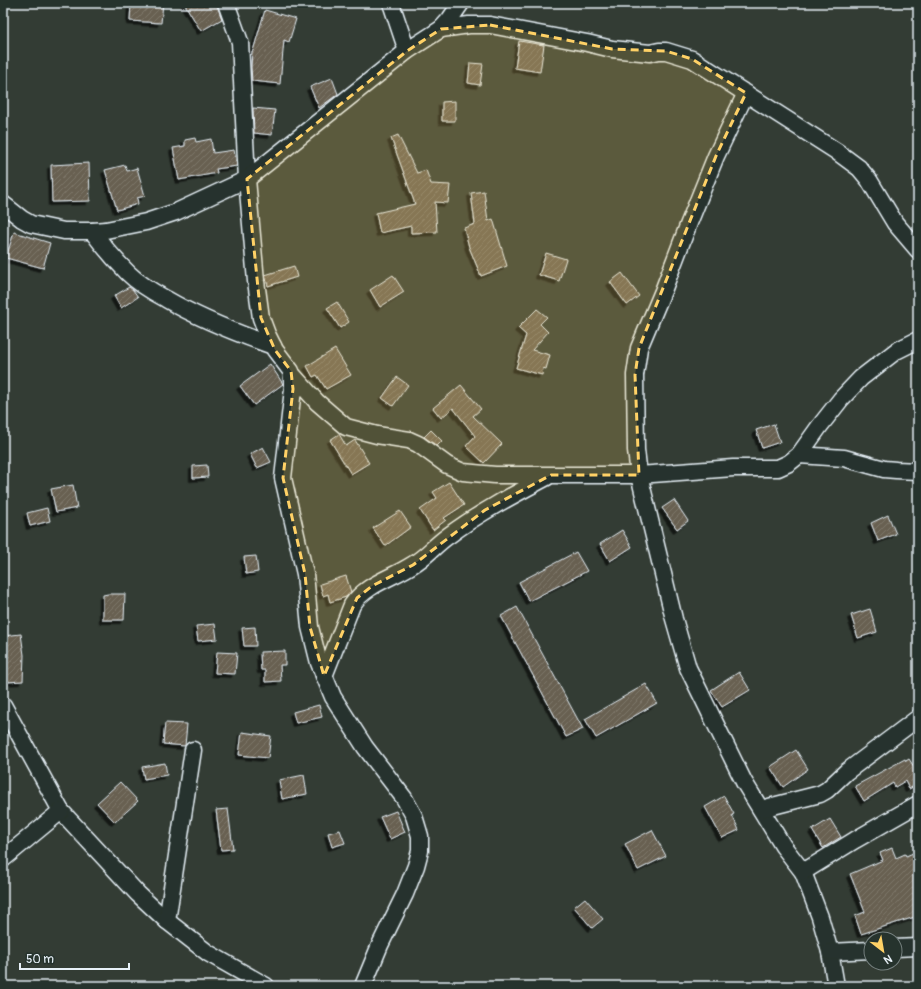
<svg xmlns="http://www.w3.org/2000/svg" width="921" height="989" font-family="Pangolin,sans-serif">
<style>
.building{fill:url(#building-hatch);stroke:#e8f1f8;filter:url(#shadow)}
.lines{fill:none;stroke-linecap:round;stroke-linejoin:round}
.minor-casing{stroke:#e8f1f8;stroke-width:19}
.minor{stroke:#26332d;stroke-width:16}
.marked{fill:#ffd166;fill-opacity:0.2;stroke:#ffd166;stroke-width:3;stroke-dasharray:8 5;stroke-linejoin:round}
</style>
<defs>
<pattern id="building-hatch" width="6" height="6" patternUnits="userSpaceOnUse"><rect width="6" height="6" fill="#686051"/><path d="M-1 1l2-2M0 6l6-6M5 7l2-2" fill="none" stroke="#7e776b"/></pattern>
<filter id="shadow"><feDropShadow dx="-3.5" dy="3.5" stdDeviation="0" flood-color="#0009"/></filter>
</defs>
<rect width="100%" height="100%" fill="#333c34"/>
<filter id="ink" filterUnits="userSpaceOnUse"><feTurbulence type="fractalNoise" baseFrequency=".025" numOctaves="2"/><feDisplacementMap in="SourceGraphic" scale="8" xChannelSelector="R" yChannelSelector="G"/><feConvolveMatrix kernelMatrix="1 2 1 2 8 2 1 2 1" color-interpolation-filters="sRGB"/></filter>
<g filter="url(#ink)">
<g class="building">
<polygon points="131,3 163,3 161,23 130,21"/>
<polygon points="184,3 216,3 222,19 201,31"/>
<polygon points="265,10 296,19 289,42 284,40 280,84 252,81 251,67 252,51 253,51"/>
<polygon points="519,41 544,45 540,72 515,68"/>
<polygon points="470,63 483,64 480,85 468,83"/>
<polygon points="332,78 338,94 319,108 310,87"/>
<polygon points="455,101 455,121 442,121 442,102"/>
<polygon points="253,108 275,110 272,135 254,133"/>
<polygon points="398,135 417,173 426,170 431,184 450,185 448,203 435,202 437,232 411,233 411,226 380,233 376,213 415,204 391,138"/>
<polygon points="195,138 196,142 211,139 213,153 234,150 237,166 216,169 217,173 179,180 173,148 185,146 185,140"/>
<polygon points="89,163 90,201 52,202 51,165"/>
<polygon points="125,165 127,171 137,168 145,196 137,198 138,204 117,210 105,170"/>
<polygon points="484,191 488,221 493,219 507,266 481,276 469,247 464,228 475,224 471,193"/>
<polygon points="14,232 50,243 43,268 6,258"/>
<polygon points="546,253 566,259 559,281 539,275"/>
<polygon points="294,266 297,277 268,286 265,275"/>
<polygon points="622,273 639,296 627,305 610,282"/>
<polygon points="393,275 404,292 380,307 370,290"/>
<polygon points="129,287 133,290 138,297 121,308 114,296"/>
<polygon points="337,302 349,322 340,328 327,308"/>
<polygon points="537,309 547,317 540,324 548,332 532,350 550,355 546,369 543,368 542,375 516,368 526,335 518,328"/>
<polygon points="335,349 351,375 326,389 317,375 313,377 307,366"/>
<polygon points="270,364 283,384 254,405 240,386"/>
<polygon points="397,377 408,385 393,406 382,398"/>
<polygon points="461,385 481,409 473,416 502,444 484,463 466,446 475,436 453,408 441,418 433,408"/>
<polygon points="774,424 780,442 762,448 756,430"/>
<polygon points="431,430 442,441 437,446 424,437"/>
<polygon points="339,434 346,446 355,440 369,463 351,474 330,440"/>
<polygon points="263,447 271,462 257,468 250,454"/>
<polygon points="207,465 208,477 193,478 193,466"/>
<polygon points="449,482 464,505 444,518 446,520 433,530 420,510 437,498 433,492"/>
<polygon points="73,485 77,508 56,512 51,489"/>
<polygon points="674,500 688,521 677,529 662,508"/>
<polygon points="47,508 50,521 30,526 27,513"/>
<polygon points="400,511 411,527 385,546 373,528"/>
<polygon points="888,515 896,534 878,541 871,523"/>
<polygon points="622,530 632,547 610,561 600,544"/>
<polygon points="576,552 587,571 529,601 519,582"/>
<polygon points="256,556 258,572 246,574 244,557"/>
<polygon points="346,576 351,592 346,597 330,602 328,594 323,596 320,584"/>
<polygon points="108,594 125,594 124,620 103,620 103,595"/>
<polygon points="517,607 583,729 566,737 501,616"/>
<polygon points="870,609 877,632 858,638 851,615"/>
<polygon points="215,624 217,639 198,641 196,626"/>
<polygon points="255,627 256,646 244,646 242,628"/>
<polygon points="21,634 24,655 23,681 6,682 4,658 3,659 3,636"/>
<polygon points="285,651 285,665 280,665 281,681 265,682 265,670 261,670 260,652"/>
<polygon points="217,652 237,653 235,674 215,673"/>
<polygon points="739,672 750,690 722,707 711,690"/>
<polygon points="646,684 657,703 596,738 585,719"/>
<polygon points="319,705 322,717 296,723 293,712"/>
<polygon points="165,723 187,724 185,746 163,744"/>
<polygon points="242,732 271,736 268,758 239,755"/>
<polygon points="796,750 808,769 783,787 770,767"/>
<polygon points="905,759 906,761 909,759 918,773 918,784 909,789 905,781 895,787 893,783 864,801 855,786"/>
<polygon points="165,763 167,775 144,779 142,767"/>
<polygon points="304,775 307,794 282,799 279,780"/>
<polygon points="120,782 138,801 115,822 97,803"/>
<polygon points="724,796 734,814 732,815 739,830 722,838 705,807"/>
<polygon points="228,809 233,849 221,850 216,810"/>
<polygon points="396,811 405,832 390,839 380,817"/>
<polygon points="830,819 841,837 823,848 812,830"/>
<polygon points="340,830 345,843 332,847 328,833"/>
<polygon points="652,830 666,856 638,870 625,844"/>
<polygon points="892,848 896,858 905,854 906,856 918,851 918,916 861,934 855,916 865,912 850,874 883,860 880,853"/>
<polygon points="585,898 603,919 592,928 574,907"/>
</g>
<g class="lines">
<defs>
<g id="minor">
<polyline points="226,3 240,42 247,179 256,281 261,318 267,334 275,350 291,371 293,389 283,478 305,574 310,627 319,663 333,697 365,747 404,798 414,816 420,836 420,851 416,866 405,894 380,945 363,986"/>
<polyline points="391,3 407,51"/>
<polyline points="441,29 469,25 490,25 587,43 612,49 650,53 659,51 666,51 692,59 836,151 859,168 869,180 895,223 918,250"/>
<polyline points="746,93 716,156 689,223 663,291 639,348 635,375 636,450 639,475 674,619 688,668 744,782 783,846 803,872 820,917 830,952 836,986"/>
<polyline points="3,204 22,219 31,224 64,231 92,231 106,230 146,222 176,212 247,179 407,51 441,29 450,19 461,3"/>
<path d="M92 231C103 246 115 260 128 273 139 284 153 292 166 299 200 319 236 333 273 346"/>
<polyline points="292,374 317,402 346,427 377,435 409,440 418,444 447,465 463,472 495,475 639,475 733,468 778,468 789,463 799,455 819,427 841,399 861,378 896,351 918,340"/>
<polyline points="799,455 844,458 884,469 896,470 918,471"/>
<path d="M324 676 352 605C366 584 392 578 412 565 426 557 435 545 448 536 479 513 513 495 547 477"/>
<polyline points="3,705 61,811 86,838 138,894 167,921 208,953 266,986"/>
<polyline points="761,809 820,794 827,790 846,772 918,718"/>
<polyline points="3,859 61,811"/>
<polyline points="803,872 855,840 918,804"/>
<polyline points="167,921 193,750"/>
<polyline points="895,948 918,947"/>
<polyline points="830,952 871,950"/>
</g>
</defs>
<use href="#minor" class="minor-casing"/>
<use href="#minor" class="minor"/>
</g>
</g>
<path class="marked" d="M490 25 612 49 666 51 692 59 746 93 716 156 639 348 635 375 639 475H551L485 510 413 565 372 586 357 598 324 676 310 627 305 574 283 478 293 389 291 371 275 350 261 318 247 179 407 51 441 29Z"/>
<rect width="921" height="989" fill="none" stroke="#26332d" stroke-width="16"/>
<rect x="8" y="8" width="905" height="973" fill="none" stroke="#e8f1f8" stroke-width="1.5" filter="url(#ink)"/>
<g transform="translate(883 951) rotate(149)"><circle r="19" fill="#26332d" stroke="#747f7e"/>
<path d="M0-3L7 15L0 10L-7 15Z" fill="#ffd166"/>
<text y="-6" font-size="11" font-weight="bold" text-anchor="middle" fill="#e8f1f8">N</text>
</g>
<path d="M20 963v6h109v-6" fill="none" stroke="#e8f1f8" stroke-width="2"/>
<text x="26" y="963" font-size="12" fill="#e8f1f8" stroke="#26332d" stroke-width="3" paint-order="stroke">50 m</text>
</svg>
